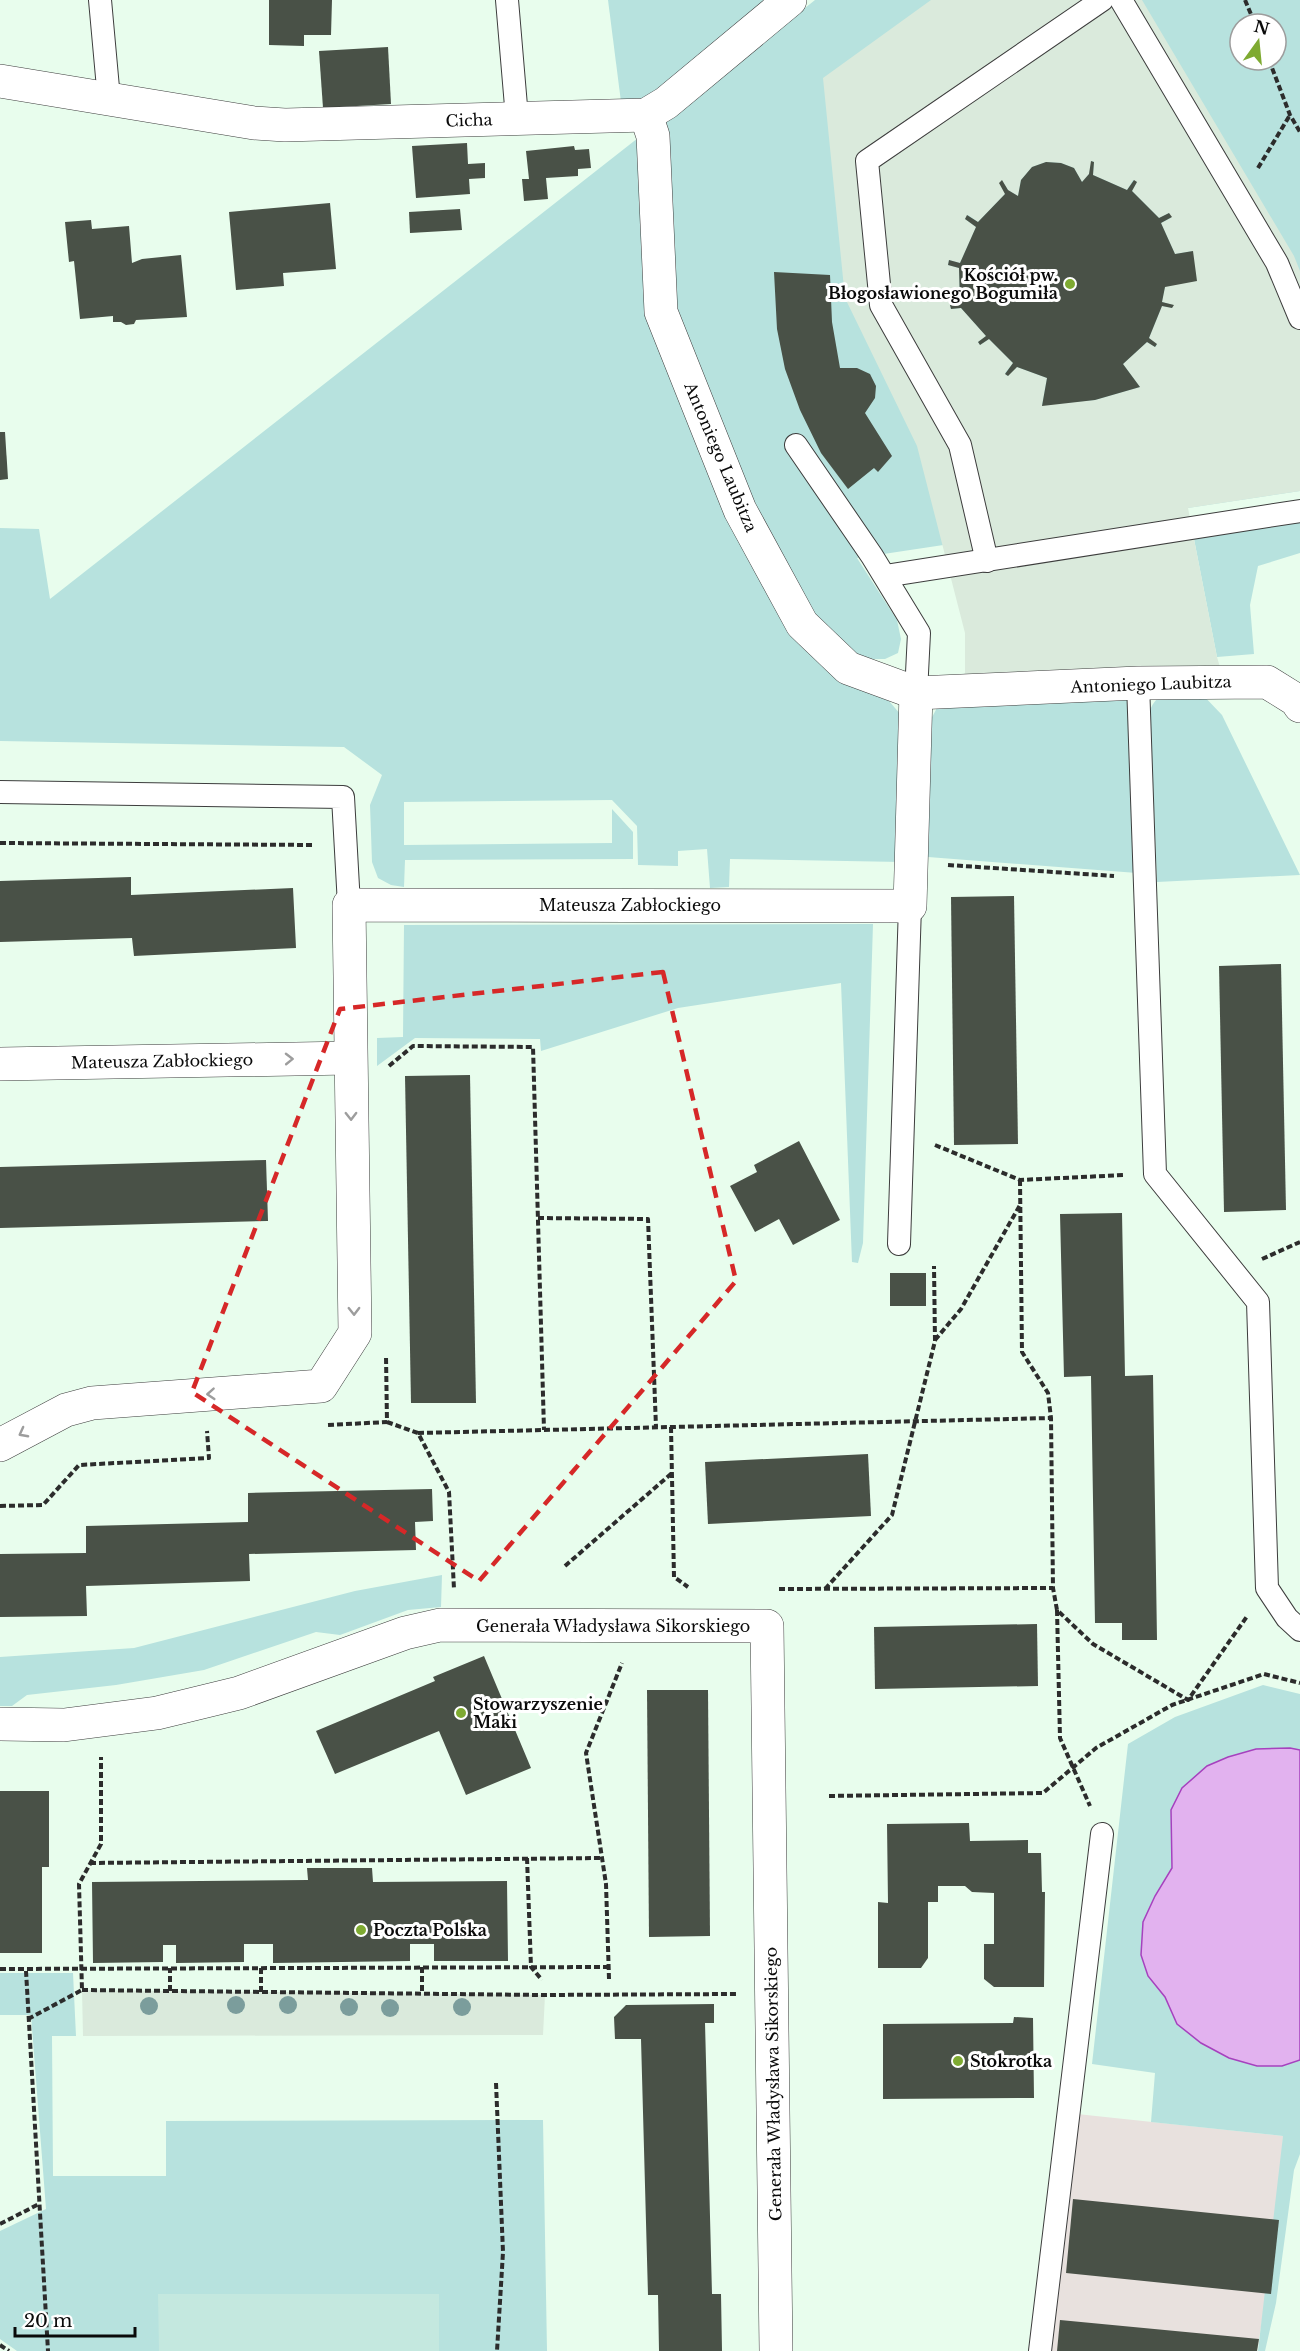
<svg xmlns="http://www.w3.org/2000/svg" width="1300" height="2351" font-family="'Libre Baskerville',serif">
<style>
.industrial{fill:#e8e1de}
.green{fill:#b7e2de;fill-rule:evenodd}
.pitch{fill:#c4e8df}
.plaza{fill:#daeadc;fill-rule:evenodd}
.water{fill:#e2b2ef;stroke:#a641be;stroke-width:1.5}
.building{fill:#495147}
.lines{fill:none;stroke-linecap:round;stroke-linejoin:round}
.service-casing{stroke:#3d3d3d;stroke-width:24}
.minor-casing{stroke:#3d3d3d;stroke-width:34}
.path{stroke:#2c2c2c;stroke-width:4;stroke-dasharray:6 3;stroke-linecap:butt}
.service{stroke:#fff;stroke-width:22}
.minor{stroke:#fff;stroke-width:33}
.tree{fill:#7b9d9c}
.oneway{stroke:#9d9d9d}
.marked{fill:none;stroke:#d62828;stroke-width:4.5;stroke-dasharray:12 8;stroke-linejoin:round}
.poi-dot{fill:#7eaa31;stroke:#fff;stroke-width:2}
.labels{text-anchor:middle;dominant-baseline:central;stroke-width:6;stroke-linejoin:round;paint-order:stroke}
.street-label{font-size:16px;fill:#0a0a0a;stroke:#fff}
.poi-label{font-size:16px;font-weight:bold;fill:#0a0a0a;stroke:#fff;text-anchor:start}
</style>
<rect width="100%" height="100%" fill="#e8fded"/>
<polygon class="industrial" points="1077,2114 1283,2136 1279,2220 1257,2351 1046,2351"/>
<g class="green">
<polygon points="608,0 766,0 659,92 640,101 621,102"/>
<path d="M815 0H1300V491L857 558 897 620 901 639 898 653 885 659H867L848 649 807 616 753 510 678 315 662 123ZM1240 24H1276V60H1240Z"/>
<polygon points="638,138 653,318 841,679 889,701 901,715 902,862 730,859 729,887 710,888 707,849 678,851 678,866 638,865 637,826 612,800 404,802 404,845 612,843 612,809 633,832 633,859 405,860 404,887 391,885 378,878 372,862 370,805 382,775 344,747 0,741 0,528 39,529 50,599"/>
<polygon points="1300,521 1300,553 1258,566 1250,605 1254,654 1217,657 1194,539"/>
<path d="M1200 692 1222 715 1300 875 1157 882 1150 710C1160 687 1177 693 1200 692Z"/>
<polygon points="1122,693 1132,700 1137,873 928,857 930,721 938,706"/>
<polygon points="873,924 863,1243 858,1263 852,1262 841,983 678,1008 541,1051 540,1039 415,1038 377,1066 377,1038 403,1037 404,925"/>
<polygon points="442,1575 441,1607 408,1610 340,1635 316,1632 204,1670 116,1685 27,1695 12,1706 0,1706 0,1657 134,1648 355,1591"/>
<polygon points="1263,1685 1300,1694 1300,1750 1290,1748 1256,1749 1171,1810 1172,1868 1155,1896 1143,1922 1148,1976 1165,1997 1177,2024 1282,2066 1300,2060 1300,2154 1294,2170 1276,2303 1265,2351 1258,2351 1283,2136 1151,2122 1155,2073 1092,2064 1128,1744 1175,1717"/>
<polygon points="0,1973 73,1973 76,2036 52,2036 53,2176 166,2176 166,2121 543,2120 547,2351 17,2351 0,2339 0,2231 46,2209 31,2015 0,2015"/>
</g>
<polygon class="pitch" points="158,2294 439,2294 439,2351 159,2351"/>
<g class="plaza">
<path d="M931 0H1142L1294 256 1300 271V491L1188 508 1217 657 1224 681 947 693 965 673V633L917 446 845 298 823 78ZM1092 161 1094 162 1093 175 1127 190 1133 180 1137 182 1132 191 1159 218 1169 213 1171 218 1161 223 1175 254 1193 251 1165 287 1162 302 1173 305 1172 308 1162 306 1149 338 1157 345 1155 347 1147 342 1123 364 1140 387 1095 400 1042 405 1047 378 1017 367 1007 376 1005 373 1013 363 989 339 980 345 978 342 986 336 961 308 951 309 950 305 960 303 959 268 948 265 949 260 960 263 976 227 965 219 968 215 978 222 1005 194 1002 181 1008 190 1018 196 1021 180 1032 167 1046 162 1061 163 1074 168 1082 182 1089 174Z"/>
<polygon points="82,1990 545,1995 543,2035 83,2036"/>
</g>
<polygon class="water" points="1290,1748 1300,1750 1300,2060 1282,2066 1257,2066 1229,2058 1201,2043 1177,2024 1165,1997 1148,1976 1141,1955 1143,1922 1155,1896 1172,1868 1171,1810 1182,1788 1207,1766 1228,1757 1256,1749"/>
<g class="building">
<polygon points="269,0 332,0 331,35 304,35 304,46 269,45"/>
<polygon points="388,47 391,104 323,108 319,51"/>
<polygon points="467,143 468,164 485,163 485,178 469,179 470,194 416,198 412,146"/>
<polygon points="574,146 575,150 589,149 591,168 578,169 578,176 546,178 548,199 524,201 522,179 529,179 526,151"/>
<polygon points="1091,161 1094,162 1093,175 1127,190 1134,180 1137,182 1132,191 1159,218 1169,213 1172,217 1161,223 1175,254 1193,251 1197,281 1165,287 1162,302 1174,305 1172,308 1162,306 1149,338 1157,344 1155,347 1147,342 1123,364 1140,387 1095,400 1042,406 1047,378 1017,367 1008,376 1005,374 1013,363 989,339 980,345 978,342 986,336 961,308 951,309 950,305 960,303 959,268 948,265 949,260 960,263 976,227 965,219 967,215 978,222 1005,194 999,183 1002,180 1008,190 1018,196 1021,180 1032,167 1046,162 1061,163 1074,168 1082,182 1089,174"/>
<polygon points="330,203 336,269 283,273 284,286 236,290 229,212"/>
<polygon points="460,209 462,230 410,233 409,212"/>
<polygon points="91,220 92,229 129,226 132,263 142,259 181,255 187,317 136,320 134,324 126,325 121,322 113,322 113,316 80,319 74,261 69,262 65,222"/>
<polygon points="774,272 830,275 832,322 840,368 857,368 870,374 876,386 875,398 865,413 892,456 878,472 874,468 848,489 821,453 800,410 785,369 777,329"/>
<polygon points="0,432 5,432 8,479 0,480"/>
<polygon points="131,877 131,895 293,888 296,948 134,956 132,938 0,942 0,881"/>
<polygon points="1014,896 1018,1144 954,1145 951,897"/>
<polygon points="1281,964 1286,1210 1224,1212 1219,966"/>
<polygon points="470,1075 476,1403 411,1403 405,1076"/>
<polygon points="799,1141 840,1220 793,1245 779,1219 755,1232 730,1186 757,1172 754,1165"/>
<polygon points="266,1160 268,1221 0,1228 0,1167"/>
<polygon points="1122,1213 1125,1376 1153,1375 1157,1640 1122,1640 1122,1623 1095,1623 1091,1376 1064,1377 1060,1214"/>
<rect x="890" y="1273" width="36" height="33"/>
<polygon points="868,1454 871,1516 708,1524 705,1462"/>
<polygon points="432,1489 433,1521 415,1522 416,1550 249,1554 250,1581 86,1586 87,1616 0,1617 0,1554 86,1553 86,1526 248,1522 248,1493"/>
<polygon points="1037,1624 1038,1686 875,1689 874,1627"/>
<polygon points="484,1656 531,1768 466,1795 439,1731 335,1774 316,1731 435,1681 433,1677"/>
<polygon points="647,1690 708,1690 710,1936 649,1937"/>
<polygon points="0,1791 49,1791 49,1867 42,1867 42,1953 0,1953"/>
<polygon points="969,1823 970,1841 1028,1840 1028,1853 1041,1853 1042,1892 1045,1892 1044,1987 994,1987 984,1979 984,1944 994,1944 994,1893 972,1892 965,1886 938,1886 938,1902 928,1902 928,1958 921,1968 878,1968 878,1902 888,1903 887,1824"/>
<polygon points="307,1868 372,1868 373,1882 507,1881 508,1961 434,1961 434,1944 410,1944 410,1961 273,1963 273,1944 244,1944 244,1962 176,1963 176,1945 163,1945 163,1962 93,1963 92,1882 308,1880"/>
<polygon points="714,2004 714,2023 705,2023 712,2294 721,2294 722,2351 659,2351 658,2295 648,2295 641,2039 615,2039 614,2017 626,2005"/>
<polygon points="1014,2017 1033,2018 1034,2098 883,2099 883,2024 1013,2023"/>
<polygon points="1073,2199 1279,2220 1271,2294 1066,2273"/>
<polygon points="1060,2320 1259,2339 1257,2351 1057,2351"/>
</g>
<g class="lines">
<defs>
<g id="service">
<polyline points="100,0 109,99"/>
<polyline points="507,0 517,118"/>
<polyline points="1121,0 1277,263 1300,318"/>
<polyline points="796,445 872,556 919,633 916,693"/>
<polyline points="987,561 960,445 881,305 867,161 1102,0"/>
<polyline points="885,576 1300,511"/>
<polyline points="1138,683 1155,1174 1258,1302 1267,1588 1287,1618 1300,1630"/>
<polyline points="0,792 343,797 349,905"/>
<polyline points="899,1244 910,906"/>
<polyline points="1040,2351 1102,1834"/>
</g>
<g id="minor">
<polyline points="0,81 254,123 285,125 646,115 666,103 790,0"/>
<polyline points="646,115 653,136 661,312 740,510 802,624 848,668 916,693 1138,683 1267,682 1296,700 1300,706"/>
<polyline points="0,1064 350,1058"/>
<polyline points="0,1445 66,1410 92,1403 321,1386 355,1333 349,905 910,906 916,693"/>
<polyline points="0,1724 64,1725 157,1713 239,1693 405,1633 440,1625 767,1626 776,2351"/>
</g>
</defs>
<use href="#service" class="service-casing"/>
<use href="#minor" class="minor-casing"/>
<g class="path">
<polyline points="1245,0 1255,24"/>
<polyline points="1269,60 1290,115 1300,132"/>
<polyline points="1258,168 1290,115"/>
<polyline points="0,843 314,845"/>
<polyline points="948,865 1114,876"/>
<polyline points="389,1066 413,1046 533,1047 544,1430"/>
<polyline points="935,1145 1020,1180 1124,1175"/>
<polyline points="1020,1180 1022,1352 1048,1393 1051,1418 1053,1588 1057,1610 1093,1644 1188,1700 1248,1615"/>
<polyline points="538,1218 648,1219 656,1427"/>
<polyline points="1262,1259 1300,1242"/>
<polyline points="935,1340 961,1309 1020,1205"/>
<polyline points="387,1422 418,1433 449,1492 454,1589"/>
<polyline points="328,1425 387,1422 386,1356"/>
<polyline points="671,1427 674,1577 688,1587"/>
<polyline points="418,1433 1051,1418"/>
<polyline points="0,1506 43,1505 79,1465 209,1458 207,1431"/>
<polyline points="565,1566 672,1473"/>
<polyline points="779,1589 1053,1588"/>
<polyline points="825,1589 892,1515 935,1341 934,1266"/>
<polyline points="1057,1610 1060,1738 1090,1806"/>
<polyline points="829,1796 1043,1793 1096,1748 1172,1705 1264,1674 1300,1683"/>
<polyline points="527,1858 531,1967 542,1980"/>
<polyline points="90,1863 602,1858"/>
<polyline points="422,1967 422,1994"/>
<polyline points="261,1968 261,1992"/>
<polyline points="0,1969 608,1967"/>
<polyline points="26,1971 48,2351"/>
<polyline points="609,1979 606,1884 586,1753 622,1663"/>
<polyline points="82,1990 542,1995 736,1994"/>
<polyline points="170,1991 170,1968"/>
<polyline points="28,2019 82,1990 79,1884 101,1844 101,1757"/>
<polyline points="496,2083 503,2252 497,2351"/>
<polyline points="0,2224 39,2204"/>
<polyline points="0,2345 9,2351"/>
</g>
<use href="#service" class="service"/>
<use href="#minor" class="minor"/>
</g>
<g class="tree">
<circle cx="236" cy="2005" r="9"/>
<circle cx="288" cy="2005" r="9"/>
<circle cx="149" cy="2006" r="9"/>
<circle cx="349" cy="2007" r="9"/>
<circle cx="462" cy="2007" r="9"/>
<circle cx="390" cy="2008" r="9"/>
</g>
<defs><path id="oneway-chevron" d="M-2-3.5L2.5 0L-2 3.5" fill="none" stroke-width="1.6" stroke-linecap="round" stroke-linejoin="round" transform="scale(1.5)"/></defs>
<g class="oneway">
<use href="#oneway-chevron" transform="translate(289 1059) rotate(-1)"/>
<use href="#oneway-chevron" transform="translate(351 1116) rotate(89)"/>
<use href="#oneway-chevron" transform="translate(354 1311) rotate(89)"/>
<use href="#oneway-chevron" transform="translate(211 1394) rotate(176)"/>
<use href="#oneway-chevron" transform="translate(23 1433) rotate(152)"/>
</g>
<path class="marked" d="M663 972 736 1281 479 1581 192 1392 340 1009Z"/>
<g class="poi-dot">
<circle cx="1070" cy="284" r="6"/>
<circle cx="461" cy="1713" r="6"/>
<circle cx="361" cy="1930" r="6"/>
<circle cx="958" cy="2061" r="6"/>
</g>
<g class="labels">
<g class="street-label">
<text transform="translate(469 120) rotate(-2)">Cicha</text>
<text transform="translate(721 457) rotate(67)">Antoniego Laubitza</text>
<text transform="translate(1151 684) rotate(-2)">Antoniego Laubitza</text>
<text x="630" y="905">Mateusza Zabłockiego</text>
<text transform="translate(162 1061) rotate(-1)">Mateusza Zabłockiego</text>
<text x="613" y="1626">Generała Władysława Sikorskiego</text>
<text transform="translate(773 2084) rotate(-91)">Generała Władysława Sikorskiego</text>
</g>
<g class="poi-label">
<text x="1058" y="275" text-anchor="end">Kościół pw.<tspan x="1058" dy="18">Błogosławionego Bogumiła</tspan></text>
<text x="473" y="1704">Stowarzyszenie<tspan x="473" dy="18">Maki</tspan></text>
<text x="373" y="1930">Poczta Polska</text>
<text x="970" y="2061">Stokrotka</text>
</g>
</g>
<g transform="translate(1258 42) rotate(15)"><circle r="28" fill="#ffffff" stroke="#9d9d9d" stroke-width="1.5"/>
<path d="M0-4.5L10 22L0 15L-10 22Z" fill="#7eaa31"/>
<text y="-9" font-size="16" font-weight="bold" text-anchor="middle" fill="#0a0a0a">N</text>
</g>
<path d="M15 2327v9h120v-9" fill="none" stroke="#0a0a0a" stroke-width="3"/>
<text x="24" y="2327" font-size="18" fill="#0a0a0a" stroke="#ffffff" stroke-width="4.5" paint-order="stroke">20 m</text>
</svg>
